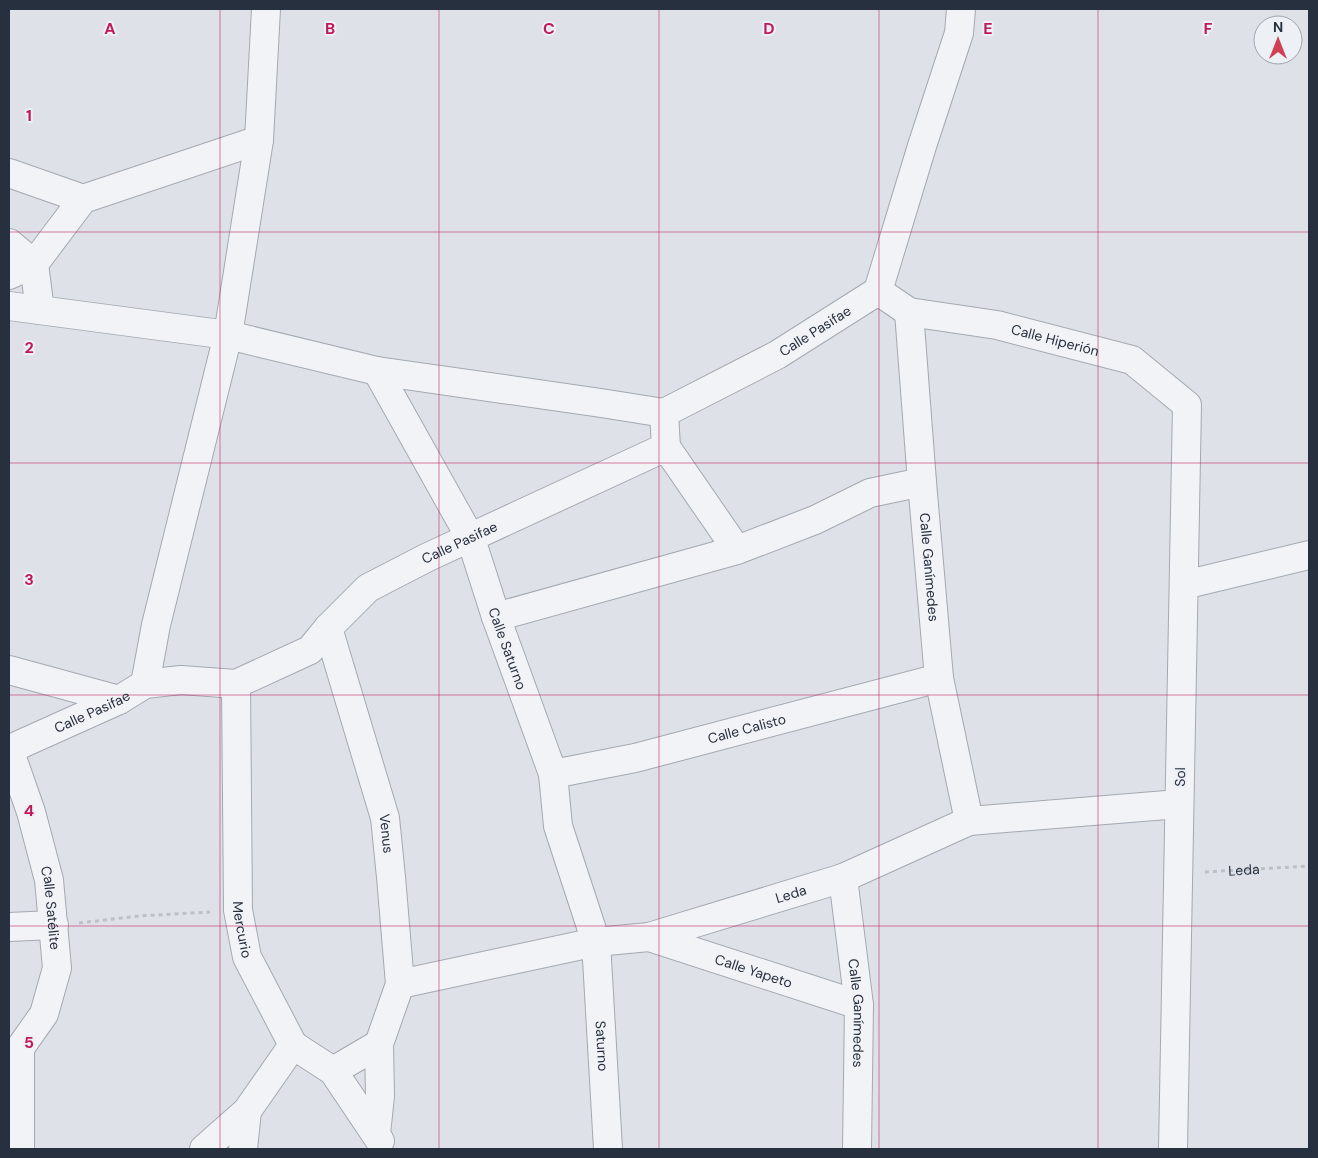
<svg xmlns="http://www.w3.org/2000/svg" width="1318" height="1158" font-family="'DM Sans',sans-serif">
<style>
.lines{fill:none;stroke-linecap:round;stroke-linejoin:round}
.minor-casing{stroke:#a3a9b2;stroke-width:30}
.path{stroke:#bcc0c6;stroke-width:3;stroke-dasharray:4 4;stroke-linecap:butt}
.minor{stroke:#f1f3f6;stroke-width:28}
.grid{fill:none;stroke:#c2185b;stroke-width:1;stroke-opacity:0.55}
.labels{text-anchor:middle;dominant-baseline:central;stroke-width:4;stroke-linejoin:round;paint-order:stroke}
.street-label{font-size:14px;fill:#27303f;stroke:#edf1f6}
.grid-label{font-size:16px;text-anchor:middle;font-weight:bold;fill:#c2185b;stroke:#edf1f6;stroke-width:4;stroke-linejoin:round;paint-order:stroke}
</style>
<rect width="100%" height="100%" fill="#dee2e8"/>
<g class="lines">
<defs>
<g id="minor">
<path id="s2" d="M961 9 959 33 922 146 878 291 909 312 997 325 1132 360 1187 405 1173 1149"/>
<polyline points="9,173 83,199"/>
<polyline points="9,243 34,264 9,275"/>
<polyline points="9,306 228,335 377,371 601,403 664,413"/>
<polyline points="40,310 34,264 83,199 259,140"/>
<path id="s3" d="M909 312 922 482 939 678 969 821"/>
<path id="s4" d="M377 371 471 539 496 617 553 774 558 826 596 942 608 1149"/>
<path id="s5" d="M664 413 777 355 878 291"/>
<polyline points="666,447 737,550"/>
<polyline points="1184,585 1309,555"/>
<polyline points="496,617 737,550 815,520 870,493 922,482"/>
<path id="s6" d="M328 628 385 818 391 877 400 984 379 1044 380 1096 376 1134"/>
<polyline points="9,670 119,700"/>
<polyline points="145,684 156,625 228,335 259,140 266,9"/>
<path id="s7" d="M236 684 238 910 247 957 293 1045 247 1111 243 1149"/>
<path id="s8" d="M9 749 31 812 49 880 57 968 44 1014 20 1048"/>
<path id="s9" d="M10 749 119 700 145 684 181 680 236 684 310 650 328 628 368 588 428 557 666 447 664 413"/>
<path id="s10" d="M553 774 635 758 939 678"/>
<path id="s11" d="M843 878 859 1005 857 1149"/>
<polyline points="9,927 54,925"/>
<path id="s12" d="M649 937 859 1005"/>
<path id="s13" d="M400 984 596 942 649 937 843 878 969 821 1179 804"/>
<polyline points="293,1045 333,1071 380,1141"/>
<polyline points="20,1048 20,1149"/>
<polyline points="333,1071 379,1044"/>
<polyline points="204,1149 247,1111"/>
</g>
</defs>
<use href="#minor" class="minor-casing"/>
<g class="path">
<path id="s1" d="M1205 872 1309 866"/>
<polyline points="79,923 139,916 210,912"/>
</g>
<use href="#minor" class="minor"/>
</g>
<path class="grid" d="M220 9V1149M439 9V1149M659 9V1149M879 9V1149M1098 9V1149M9 232H1309M9 463H1309M9 695H1309M9 926H1309"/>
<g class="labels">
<g class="street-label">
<text stroke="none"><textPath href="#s5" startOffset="172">Calle Pasifae</textPath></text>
<text stroke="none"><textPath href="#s2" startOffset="481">Calle Hiperión</textPath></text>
<text stroke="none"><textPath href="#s9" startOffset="510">Calle Pasifae</textPath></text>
<text stroke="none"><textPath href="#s3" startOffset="256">Calle Ganímedes</textPath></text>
<text stroke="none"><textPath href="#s4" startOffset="308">Calle Saturno</textPath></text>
<text stroke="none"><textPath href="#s9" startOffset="90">Calle Pasifae</textPath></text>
<text stroke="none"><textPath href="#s10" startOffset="199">Calle Calisto</textPath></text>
<text transform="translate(1180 777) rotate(-89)">Sol</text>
<text stroke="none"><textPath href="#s6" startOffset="214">Venus</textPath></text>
<text stroke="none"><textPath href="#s1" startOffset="39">Leda</textPath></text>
<text stroke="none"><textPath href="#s13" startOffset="402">Leda</textPath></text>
<text stroke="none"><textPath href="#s8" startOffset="165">Calle Satélite</textPath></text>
<text stroke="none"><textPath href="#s7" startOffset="246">Mercurio</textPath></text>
<text stroke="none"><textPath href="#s12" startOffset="110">Calle Yapeto</textPath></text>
<text stroke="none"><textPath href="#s11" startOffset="136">Calle Ganímedes</textPath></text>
<text stroke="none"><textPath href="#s4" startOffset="720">Saturno</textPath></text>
</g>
</g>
<g class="grid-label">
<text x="110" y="34">A</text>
<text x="330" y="34">B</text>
<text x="549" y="34">C</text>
<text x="769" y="34">D</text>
<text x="988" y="34">E</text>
<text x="1208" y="34">F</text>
<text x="29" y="121">1</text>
<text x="29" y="353">2</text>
<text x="29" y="585">3</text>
<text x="29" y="816">4</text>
<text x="29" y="1048">5</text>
</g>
<rect width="1318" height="1158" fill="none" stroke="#27303f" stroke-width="20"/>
<g transform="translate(1278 40)"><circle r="24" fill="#edf1f6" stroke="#9ea4ad"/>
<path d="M0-4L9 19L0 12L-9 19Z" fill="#d23e54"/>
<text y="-8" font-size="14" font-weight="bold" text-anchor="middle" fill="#27303f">N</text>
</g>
</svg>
